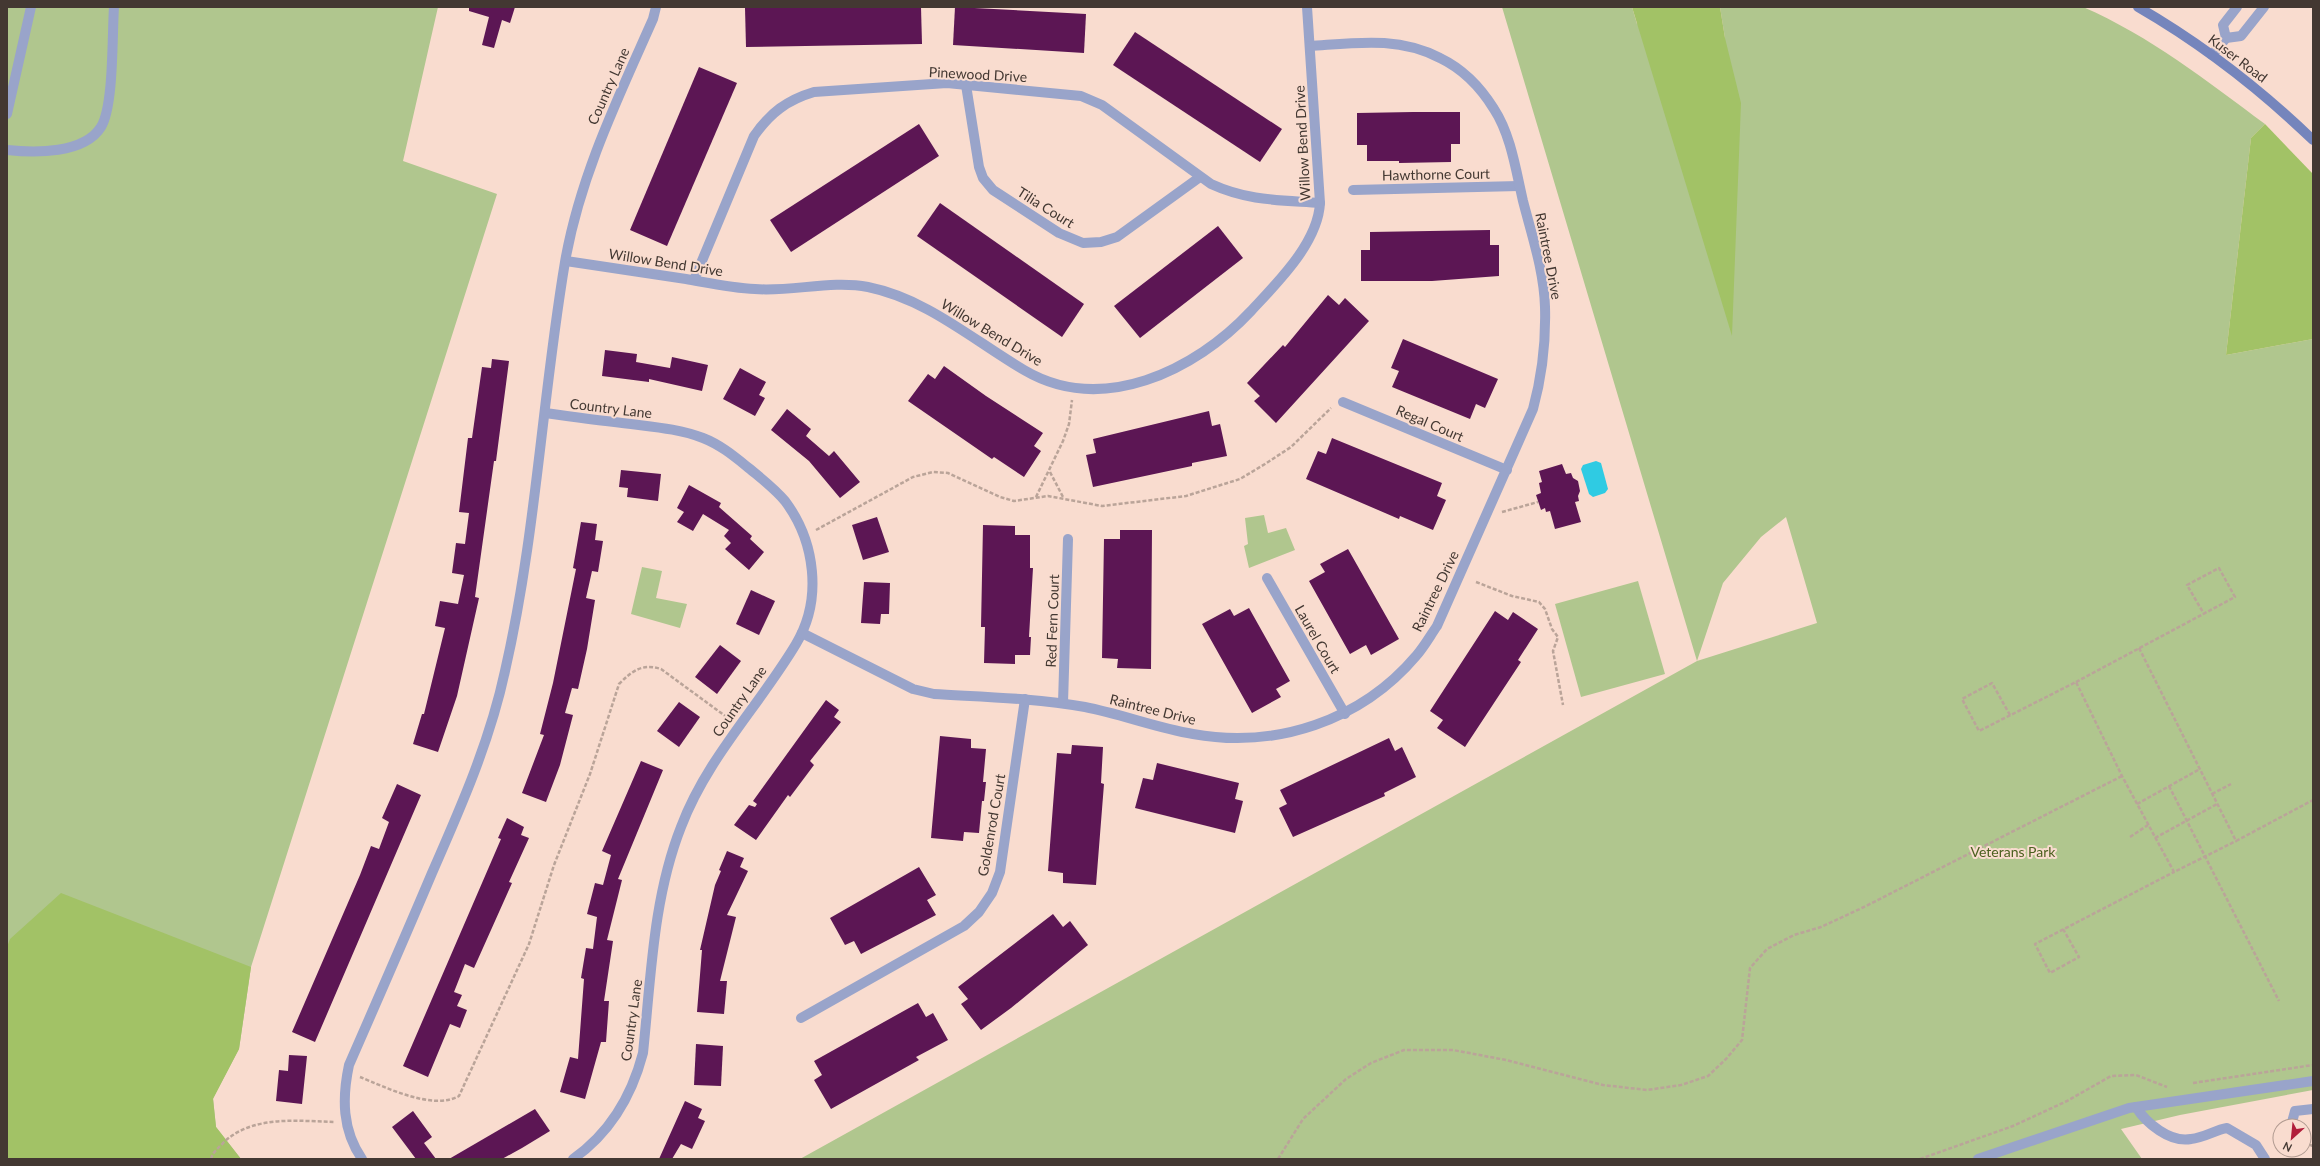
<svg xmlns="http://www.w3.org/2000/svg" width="2320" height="1166" font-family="Lato,sans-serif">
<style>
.green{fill:#b0c68e;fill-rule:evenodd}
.forest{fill:#a2c266}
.water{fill:#2fcbe3}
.building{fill:#5c1654}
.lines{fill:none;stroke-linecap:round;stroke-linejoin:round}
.path{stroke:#baa499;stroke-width:2.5;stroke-dasharray:4 2;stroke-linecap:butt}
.lane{stroke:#99a4ca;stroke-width:10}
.street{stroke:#99a4ca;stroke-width:10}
.secondary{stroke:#7585bc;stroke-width:10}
.labels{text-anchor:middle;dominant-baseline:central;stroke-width:4;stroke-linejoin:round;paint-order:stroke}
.street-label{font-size:14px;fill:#433832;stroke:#f9dccf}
.park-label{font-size:14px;fill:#4b601f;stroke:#f9dccf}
</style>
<rect width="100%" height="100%" fill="#f9dccf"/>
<g class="green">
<polygon points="7,7 438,7 403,161 497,194 251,967 239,1049 213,1098 216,1127 241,1159 7,1159"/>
<path d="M1502 7H1632L1637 24 1725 38 1720 7H2083C2150 36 2207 81 2265 124L2251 138 2226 355 2313 339V1090L2180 1115 2121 1129 2142 1159H800L1697 661ZM1786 517 1817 623 1697 661 1723 583 1761 537Z"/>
<polygon points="1264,515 1268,533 1286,528 1295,550 1249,568 1244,546 1248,544 1245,518"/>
<polygon points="642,567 662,571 656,598 687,604 680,628 631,614"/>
<polygon points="1638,581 1665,674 1581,697 1555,604"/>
</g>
<g class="forest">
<polygon points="1632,7 1720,7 1725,38 1741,103 1732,336"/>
<polygon points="2265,124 2313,174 2313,339 2226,355 2251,138"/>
<polygon points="61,893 251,967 239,1049 213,1099 216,1127 241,1159 7,1159 7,947 10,939"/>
</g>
<polygon class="water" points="1596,461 1601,463 1608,489 1605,493 1593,497 1589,494 1581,469 1583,465"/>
<g class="building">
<polygon points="469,7 515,7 510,23 502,20 494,48 482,45 489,17 469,11"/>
<polygon points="798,7 921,7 922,44 746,47 745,8"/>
<polygon points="955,7 1086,14 1084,53 953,45"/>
<polygon points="1135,32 1282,129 1260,162 1113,65"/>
<polygon points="699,67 737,83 667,246 630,230"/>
<polygon points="1413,112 1460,112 1460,144 1451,144 1451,162 1399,163 1399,161 1367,161 1367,145 1357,145 1357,113"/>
<polygon points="919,124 939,156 791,252 770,220"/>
<polygon points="940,203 1084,304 1062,337 917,236"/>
<polygon points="1218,226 1243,258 1140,338 1114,306"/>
<polygon points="1490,230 1490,245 1499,245 1499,276 1432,281 1361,281 1361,250 1370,250 1370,232"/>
<polygon points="1328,295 1339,305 1345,298 1369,321 1276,423 1254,401 1260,396 1247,383 1283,345 1285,347"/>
<polygon points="1403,339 1498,379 1485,408 1476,404 1470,419 1392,387 1399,371 1391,368"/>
<polygon points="605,350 637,354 636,362 670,368 672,357 708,365 702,391 649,379 649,382 602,376"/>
<polygon points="492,359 509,361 496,461 494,461 475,597 479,598 457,696 438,752 413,744 422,714 424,714 445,628 435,626 440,601 458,604 464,575 452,573 456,543 465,544 469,513 459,512 468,438 472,438 482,367 491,368"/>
<polygon points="944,366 986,396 1043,433 1034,446 1041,451 1024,477 994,457 992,459 908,401 928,374 935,379"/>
<polygon points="740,368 766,382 759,395 765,398 755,416 723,399"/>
<polygon points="787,409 811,429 806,436 829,456 834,451 860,482 840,498 809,461 771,430"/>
<polygon points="1209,411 1212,426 1220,424 1227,456 1192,463 1192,466 1093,487 1086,455 1096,453 1093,439"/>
<polygon points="1332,438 1442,483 1437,496 1446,500 1433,530 1400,516 1399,519 1306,479 1318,451 1326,454"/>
<polygon points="1562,464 1566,474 1571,473 1573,478 1578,481 1580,491 1578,496 1579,501 1575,502 1581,522 1555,529 1550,511 1546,512 1545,508 1541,510 1536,495 1541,493 1539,483 1542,482 1539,471"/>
<polygon points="621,470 661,474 658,501 627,497 628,488 619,487"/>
<polygon points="689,485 721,503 719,507 752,536 750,539 764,552 749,570 725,549 731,543 724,536 729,530 703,514 693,531 677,522 684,512 677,508"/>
<polygon points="877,517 889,552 863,560 852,525"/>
<polygon points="581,522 597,524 595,540 603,541 598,572 592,571 586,598 595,600 587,649 578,689 572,688 565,713 573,715 560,765 546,802 522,793 544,735 540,734 553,683 576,569 573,568"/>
<polygon points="983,525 1015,526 1015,535 1030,535 1030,568 1033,568 1029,637 1031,637 1030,655 1015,655 1015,664 984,663 985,627 981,627"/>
<polygon points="1120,530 1152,530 1151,669 1117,668 1118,659 1102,658 1104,539 1120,539"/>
<polygon points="1348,549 1399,639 1371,655 1366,645 1350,654 1309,581 1325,572 1320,564"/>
<polygon points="864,582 890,583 889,614 881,614 880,624 861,623"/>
<polygon points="751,590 775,601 759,635 736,624"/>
<polygon points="1249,608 1290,681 1276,689 1281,697 1252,713 1202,624 1230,609 1234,616"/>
<polygon points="1495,611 1508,620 1513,612 1538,629 1518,660 1521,662 1465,747 1437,728 1443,720 1430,711"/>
<polygon points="720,645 741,661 717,694 695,677"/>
<polygon points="826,700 839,710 834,717 841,722 810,761 814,765 790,797 788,795 756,840 734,825 749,805 755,807 757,804 753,801"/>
<polygon points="679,702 700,717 679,747 657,731"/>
<polygon points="940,736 971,739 971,748 986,749 983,782 986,782 984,801 982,801 979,833 964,832 963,841 931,838"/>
<polygon points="1389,738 1395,751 1402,747 1416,777 1384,793 1385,796 1293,837 1279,808 1287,804 1280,790"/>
<polygon points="1072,745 1103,747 1101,783 1104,784 1096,885 1063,883 1063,873 1048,871 1057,753 1071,754"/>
<polygon points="641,761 663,770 618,879 622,880 607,940 613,941 604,1001 609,1001 606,1042 601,1042 585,1099 560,1092 570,1057 578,1059 584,979 581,978 586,948 593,949 597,917 587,914 595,883 603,885 611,855 602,851"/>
<polygon points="1157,763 1239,783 1235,799 1243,801 1235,833 1135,808 1143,778 1153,780"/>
<polygon points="397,784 421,795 315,1042 292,1032 360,875 371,846 379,849 389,822 382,818"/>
<polygon points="507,818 524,827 521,835 529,838 509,882 512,883 474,968 465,964 454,992 462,995 457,1006 467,1010 460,1028 450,1024 428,1077 403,1066 501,839 498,838"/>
<polygon points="727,851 744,858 740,867 748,871 727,915 736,917 720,981 727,981 724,1014 697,1012 702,950 700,950 715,885 721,871 719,870"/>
<polygon points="919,867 936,895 927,900 936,915 861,954 854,941 845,945 830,918"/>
<polygon points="1053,914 1063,927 1070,921 1088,945 1011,1008 981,1030 961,1004 968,999 958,987"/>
<polygon points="918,1003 926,1017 933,1013 948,1040 916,1057 919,1060 831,1109 814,1080 822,1075 814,1061"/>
<polygon points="696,1044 723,1046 721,1086 694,1085"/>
<polygon points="289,1055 307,1056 302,1104 276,1101 279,1070 288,1071"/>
<polygon points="685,1101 702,1109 698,1118 705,1121 692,1149 681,1144 672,1159 659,1159"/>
<polygon points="535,1109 550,1131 522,1148 502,1159 449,1159"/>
<polygon points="413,1111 432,1137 424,1143 436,1159 416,1159 392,1127"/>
</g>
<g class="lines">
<g class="path">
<polyline points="1050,472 1063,497"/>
<polyline points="1036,497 1063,441 1069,424 1072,400"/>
<polyline points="1502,512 1538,502"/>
<polyline points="816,530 913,477 933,472 948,473 1000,497 1014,501 1048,496 1102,506 1186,496 1240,479 1265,464 1291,447 1331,408"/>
<polyline points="1476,582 1512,596 1539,602 1545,609 1552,629 1558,637 1553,651 1563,705"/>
<polyline points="2139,648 2236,841 2313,800"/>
<polyline points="2076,682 2235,597 2219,568 2187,585 2204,614"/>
<polyline points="2010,715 1992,683 1962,699 1979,731 2076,682 2122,776 2174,872 2236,841"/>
<polyline points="2169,786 2279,1001"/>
<polyline points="2212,794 2231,784"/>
<polyline points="2137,804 2200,769"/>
<polyline points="2130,837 2148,825"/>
<polyline points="2155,838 2217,804"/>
<polyline points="2063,929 2079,957 2050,973 2035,944 2174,872"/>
<path d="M360 1077C385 1087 433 1111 459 1096L529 944 554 865 590 774 619 684C632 671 642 663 661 669L728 718"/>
<polyline points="2193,1083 2313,1065"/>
<polyline points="2304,1143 2313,1146"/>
<path d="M211 1159C213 1151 219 1148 224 1142 253 1115 298 1121 334 1122"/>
<polyline points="1278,1159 1303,1119 1346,1079 1371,1063 1404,1050 1453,1050 1506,1060 1603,1085 1647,1090 1681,1085 1708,1076 1726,1059 1742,1040 1750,968 1767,949 1794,935 1821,927 1864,907 2122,776"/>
<polyline points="1920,1159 2013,1126 2067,1101 2111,1076 2136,1075 2167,1087"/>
</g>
<g class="lane">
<polyline points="7,114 31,7"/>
<path d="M7 150C35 153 84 154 101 127 114 106 112 35 114 7"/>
<path d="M2136 1107C2146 1123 2170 1143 2191 1139 2204 1138 2215 1130 2227 1128L2256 1145 2265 1159"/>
<polyline points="2291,1126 2295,1111 2313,1109"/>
<polyline points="1978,1159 2129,1108 2313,1081"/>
</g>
<g class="street">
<polyline points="2226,38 2223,25 2237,7"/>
<polyline points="2212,55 2226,38 2241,36 2264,7"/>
<polyline points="966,85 979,167 983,178 993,190 1059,233 1083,243 1101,242 1117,237 1200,177"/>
<polyline points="1353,190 1519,186"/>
<path d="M566 261C606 267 646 273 686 279 709 283 732 288 755 289 792 292 831 280 868 287 927 299 973 340 1024 370 1102 416 1195 371 1251 311 1277 283 1318 243 1320 203L1307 7"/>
<path d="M694 280 754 136C770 113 787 100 814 92L947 83 1081 96 1102 105 1211 184C1248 201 1279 200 1320 203"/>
<polyline points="1343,402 1507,470"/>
<path d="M545 413C574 417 602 421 631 424 655 427 680 429 703 438 721 445 735 457 750 469 762 479 775 489 785 501 815 541 823 599 796 644 759 706 707 758 681 827 653 898 651 977 643 1053 632 1095 610 1133 573 1159"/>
<polyline points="1267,578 1345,714"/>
<path d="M802 633 913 689 934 694C984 697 1035 698 1085 707 1121 714 1157 728 1193 734 1276 749 1361 721 1416 656 1424 647 1430 636 1437 626L1533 409C1542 376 1546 342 1545 307 1544 271 1532 236 1523 201 1516 171 1511 135 1494 109 1481 88 1463 69 1440 58 1398 36 1355 43 1310 46"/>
<polyline points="1063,703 1068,539"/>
<polyline points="801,1018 964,926 979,912 992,893 1000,872 1025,699"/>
<path d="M362 1159C342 1130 342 1098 349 1065 377 1001 405 937 432 873 461 807 490 741 505 671 536 536 542 398 565 262 580 176 618 98 653 19L656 7"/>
</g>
<path class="secondary" d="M2138 7C2202 44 2260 89 2313 140"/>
</g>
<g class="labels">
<g class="street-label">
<text transform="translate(2238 58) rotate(37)">Kuser Road</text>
<text transform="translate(978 74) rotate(3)">Pinewood Drive</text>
<text transform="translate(608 86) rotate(-66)">Country Lane</text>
<text transform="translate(1302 143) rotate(-93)">Willow Bend Drive</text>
<text transform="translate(1436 174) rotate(-1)">Hawthorne Court</text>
<text transform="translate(1046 207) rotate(32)">Tilia Court</text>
<text transform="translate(1549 256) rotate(79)">Raintree Drive</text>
<text transform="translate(666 262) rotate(9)">Willow Bend Drive</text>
<text transform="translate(992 332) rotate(31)">Willow Bend Drive</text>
<text transform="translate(611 408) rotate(7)">Country Lane</text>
<text transform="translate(1430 423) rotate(23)">Regal Court</text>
<text transform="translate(1435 591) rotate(-64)">Raintree Drive</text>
<text transform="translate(1052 621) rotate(-88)">Red Fern Court</text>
<text transform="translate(1318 639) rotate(60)">Laurel Court</text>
<text transform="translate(739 701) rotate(-55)">Country Lane</text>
<text transform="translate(1153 709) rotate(14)">Raintree Drive</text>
<text transform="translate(991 825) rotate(-80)">Goldenrod Court</text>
<text transform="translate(631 1020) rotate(-82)">Country Lane</text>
</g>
<g class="park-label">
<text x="2013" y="851">Veterans Park</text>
</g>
</g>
<rect width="2320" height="1166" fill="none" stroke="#433832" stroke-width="16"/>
<g transform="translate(2292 1138) rotate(207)"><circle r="19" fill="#f9dccf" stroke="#b09a90"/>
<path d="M0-3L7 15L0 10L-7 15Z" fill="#b11e3b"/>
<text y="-6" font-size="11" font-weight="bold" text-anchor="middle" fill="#433832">N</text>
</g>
</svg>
